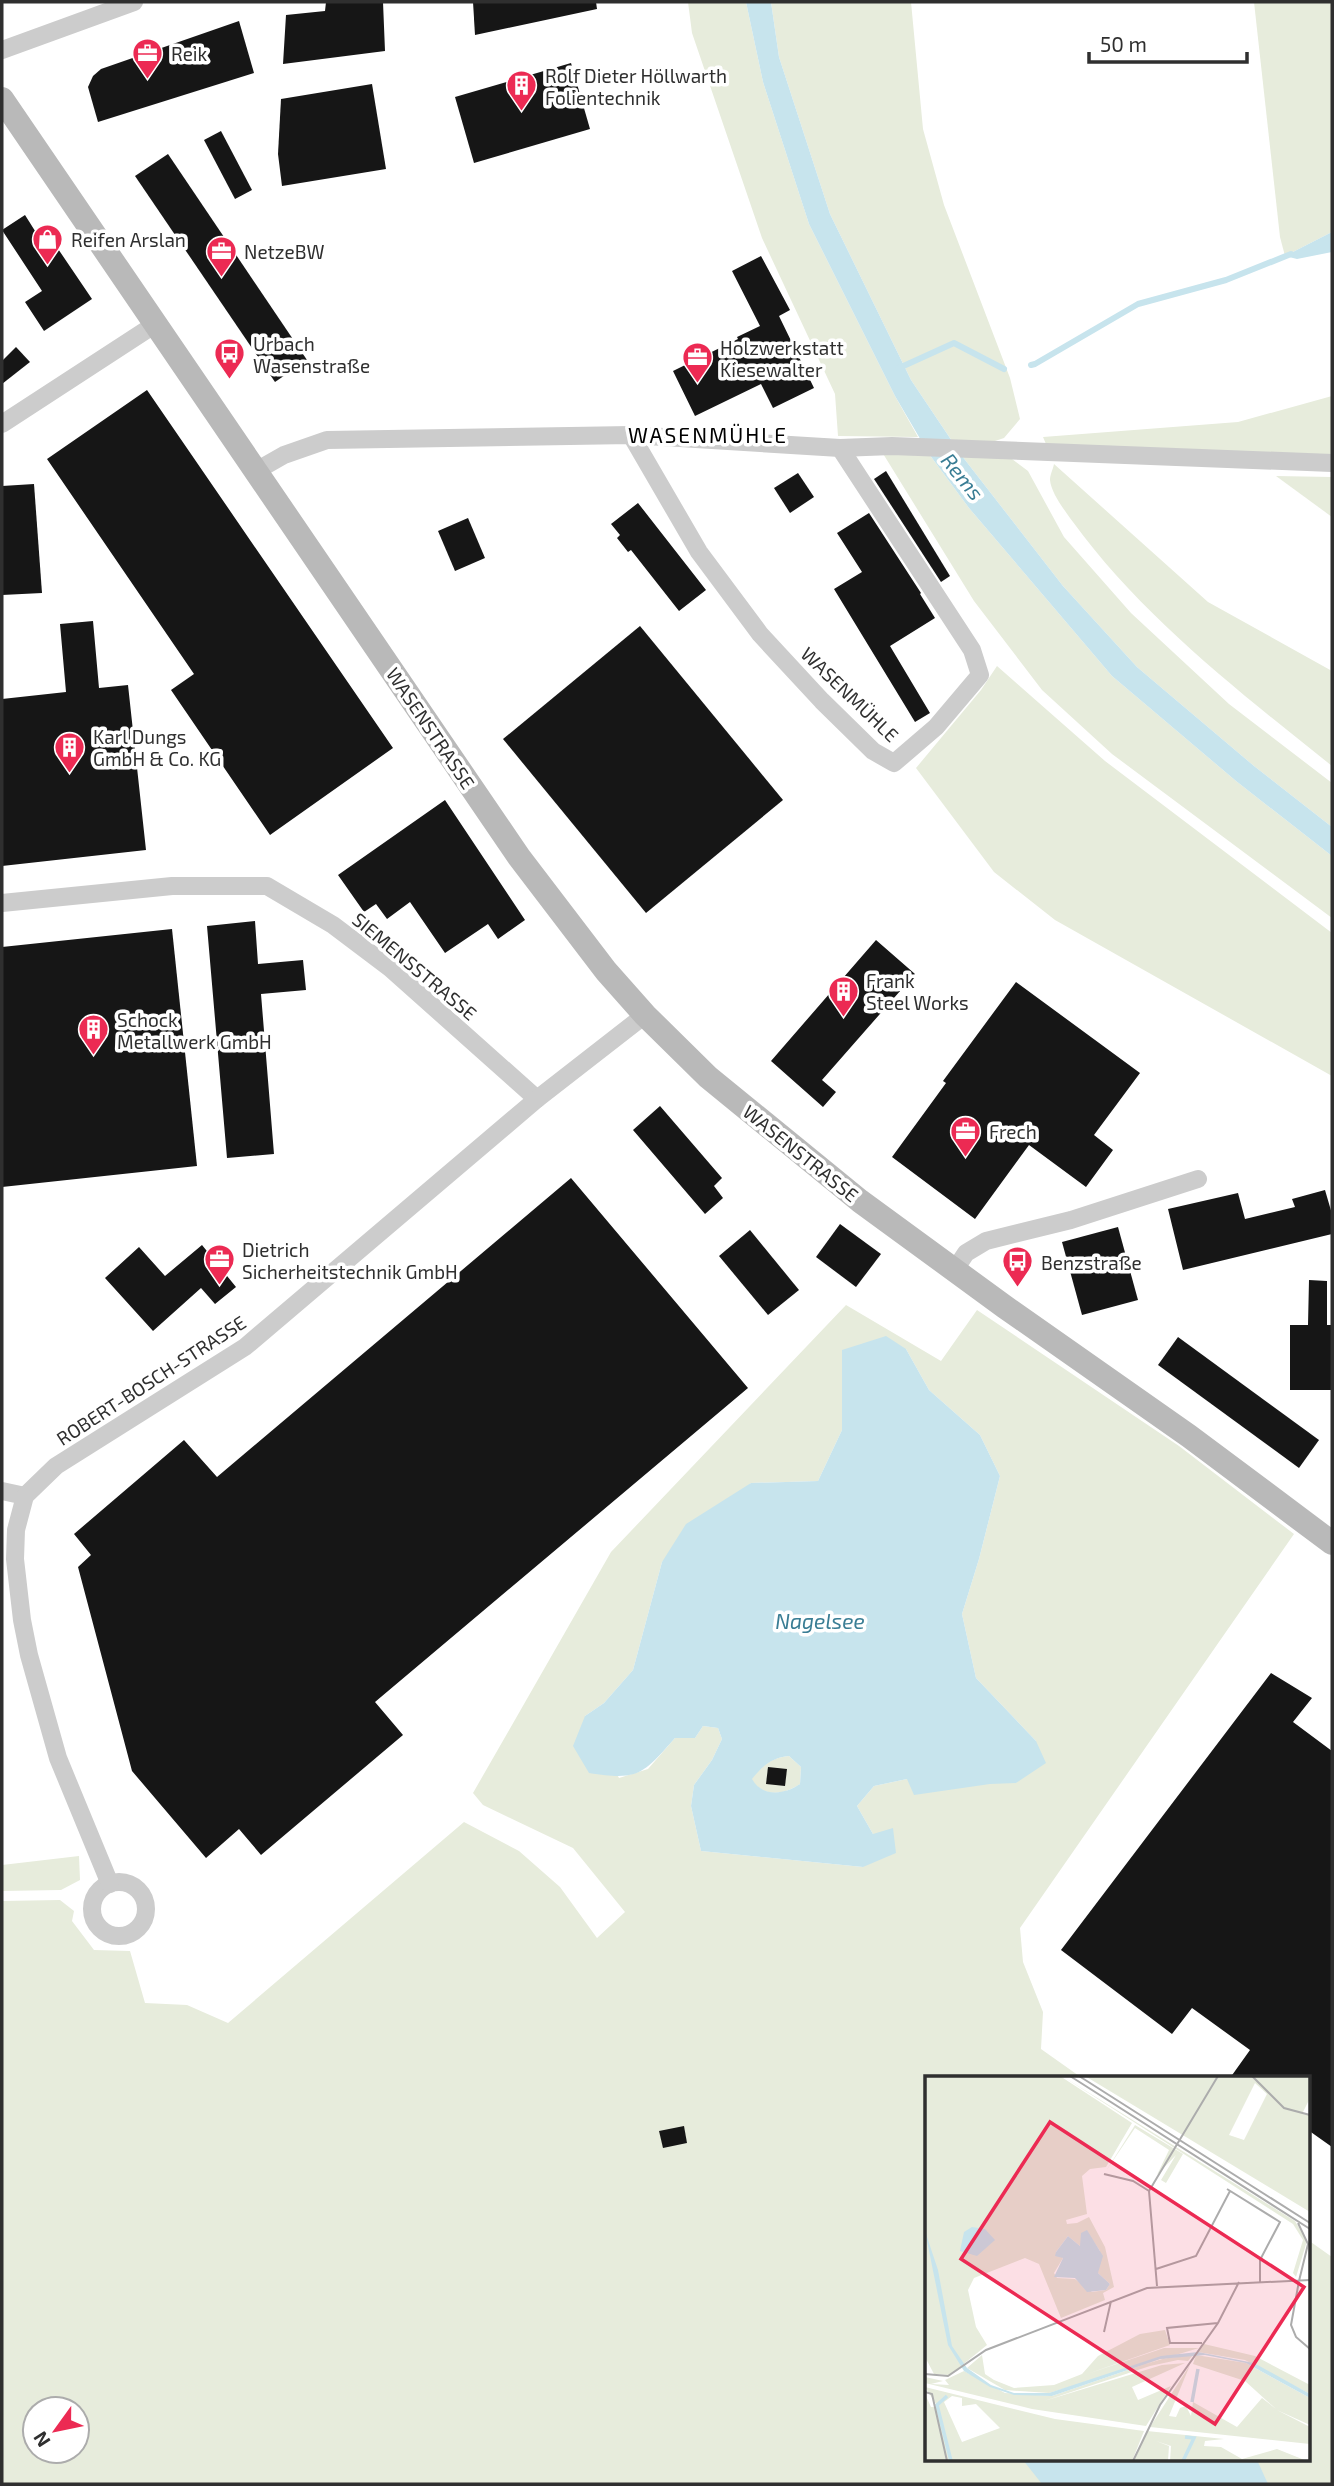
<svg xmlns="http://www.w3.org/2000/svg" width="1334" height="2486" font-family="'Exo 2',sans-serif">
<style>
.green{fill:#e7ecdc;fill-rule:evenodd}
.water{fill:#c7e4ed;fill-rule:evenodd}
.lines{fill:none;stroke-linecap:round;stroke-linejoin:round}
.stream{stroke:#c7e4ed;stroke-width:6}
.building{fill:#161616}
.street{stroke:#ccc;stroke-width:18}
.secondary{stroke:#b9b9b9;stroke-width:24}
.labels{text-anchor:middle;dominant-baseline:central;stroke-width:7;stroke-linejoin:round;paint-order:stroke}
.poi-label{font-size:19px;fill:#2f2f2f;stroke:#fff;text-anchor:start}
.street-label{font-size:19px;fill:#2f2f2f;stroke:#fff}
.neighbourhood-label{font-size:21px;letter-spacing:2px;fill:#000;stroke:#fff}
.water-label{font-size:21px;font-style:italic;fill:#397d94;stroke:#fff}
.inset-river{fill:none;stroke:#c7e4ed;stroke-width:3.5}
.inset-road{fill:none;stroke:#acacac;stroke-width:2}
.view{fill:#ec2a53;fill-opacity:0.15;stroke:#ec2a53;stroke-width:3.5}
.inset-edge{fill:none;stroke:#2f2f2f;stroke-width:3.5}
</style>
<rect width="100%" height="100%" fill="#fff"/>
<g class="green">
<polygon points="688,2 746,2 763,82 809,224 895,396 918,437 838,436 835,394 762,238 692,33"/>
<polygon points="771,2 911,2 923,129 944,205 1010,378 1020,419 1004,438 995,441 952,441 911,380 830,214 779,57"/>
<polygon points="1254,2 1332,2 1332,232 1285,256 1280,237"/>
<polygon points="1332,396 1332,456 1046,444 1043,437 1238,422"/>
<polygon points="882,452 929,454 969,508 1112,676 1236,781 1332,856 1332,918 1112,754 1042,690 974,601"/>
<polygon points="962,456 1008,456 1028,471 1064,537 1131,613 1229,704 1332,783 1332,827 1254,766 1137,667 1063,586"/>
<path d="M1054 464 1208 602 1332 671V766C1241 693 1142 617 1073 522 1065 511 1051 493 1050 480 1050 475 1053 469 1054 464Z"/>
<polygon points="1276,476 1332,477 1332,517"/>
<polygon points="997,666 1105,761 1332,933 1332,1076 1055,920 994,872 916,768 981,690"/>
<path d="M846 1305 941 1361 977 1310 1179 1446 1294 1534 1020 1928 1023 1962 1043 2012 1041 2049 1082 2078H926V2460H1308V2240L1332 2257V2484H2V1901L60 1900 74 1911 72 1921 94 1950 130 1951 145 2003 187 2005 228 2023 464 1822 519 1851 560 1887 597 1938 625 1912 573 1848 483 1805 473 1793 611 1552ZM906 1349 929 1390 980 1435 1000 1476 979 1559 962 1614 976 1678 1036 1741 1016 1783 907 1779 874 1786 857 1806 873 1834 863 1867 701 1851 691 1806 694 1785 712 1760 722 1739 718 1728 703 1726 695 1738H675L648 1769 619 1778 585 1716 604 1703 633 1670 662 1562 751 1483 818 1481 842 1430V1350ZM35 2409H77V2451H35Z"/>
<path d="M789 1756 801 1767 800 1784C784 1795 763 1798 751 1779 762 1766 772 1757 789 1756Z"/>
<polygon points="79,1856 80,1880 61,1890 2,1891 2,1865"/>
</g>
<g class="water">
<polygon points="746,2 771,2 779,57 830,214 911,380 962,456 1063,586 1137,667 1254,766 1332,827 1332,856 1236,781 1112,676 969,508 929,454 895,396 809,224 763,82"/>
<polygon points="1332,232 1332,252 1297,259 1285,256"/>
<path d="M886 1336 906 1349 929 1390 980 1435 1000 1476 979 1559 962 1614 976 1678 1036 1741 1046 1763 1016 1783 990 1784 914 1795 907 1779 874 1786 857 1806 873 1834 893 1828 896 1853 863 1867 701 1851 691 1806 694 1785 712 1760 722 1739 718 1728 703 1726 695 1738H675C643 1774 639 1781 589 1773L573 1746 585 1716 604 1703 633 1670 662 1562 686 1524 751 1483 818 1481 842 1430V1350ZM789 1756 801 1767 800 1784C784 1795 762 1797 752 1779 762 1766 773 1757 789 1756Z"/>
<polygon points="1023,2460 1257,2460 1268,2484 1042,2484"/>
</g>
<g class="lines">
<g class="stream">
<polyline points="1031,365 1035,364 1138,304 1226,280 1291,254"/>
<polyline points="899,368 954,343 1004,369"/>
</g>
</g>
<g class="building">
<polygon points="326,2 383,2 385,51 283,64 286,15 325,11"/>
<polygon points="473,2 596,2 597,9 475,35"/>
<polygon points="239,21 254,73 98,122 88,87 93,76 101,69"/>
<polygon points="571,63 590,129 474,163 455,97"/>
<polygon points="372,84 386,169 282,186 278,154 281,99"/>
<polygon points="221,131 252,190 235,199 204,140"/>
<polygon points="168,154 307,360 275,382 135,176"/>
<polygon points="25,215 42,242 50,237 92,299 44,331 25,302 42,291 2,230"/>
<polygon points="761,256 790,310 779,316 814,388 773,408 761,384 695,416 673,371 738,339 737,337 760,326 732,271"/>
<polygon points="16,347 30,362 2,384 2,361"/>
<polygon points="147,390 393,748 270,835 171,690 194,674 47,459"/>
<polygon points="886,471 950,576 941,582 874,479"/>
<polygon points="798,473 814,497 790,513 774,488"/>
<polygon points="34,484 42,593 2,595 2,486"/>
<polygon points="638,503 706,590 679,611 631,550 628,552 617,538 620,535 611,524"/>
<polygon points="869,513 921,593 920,594 935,618 890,646 930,713 915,722 834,589 862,572 837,533"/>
<polygon points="468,518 485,558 455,571 438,531"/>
<polygon points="93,621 99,688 128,685 146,850 2,866 2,699 66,692 60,624"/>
<polygon points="640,626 783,800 646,913 503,739"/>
<polygon points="445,800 525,920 498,939 488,924 445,953 410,902 387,919 376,904 364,912 338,875"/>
<polygon points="255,921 258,964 303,960 306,990 261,994 274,1154 227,1158 207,926"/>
<polygon points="172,929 197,1166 2,1187 2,947"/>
<polygon points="876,940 915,974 822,1080 836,1092 823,1107 771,1061"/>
<polygon points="1016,982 1140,1073 1094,1135 1113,1150 1086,1187 1029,1145 975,1219 892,1157 946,1083 943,1081"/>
<polygon points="660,1106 722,1178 714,1186 723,1198 705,1214 633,1130"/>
<polygon points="571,1178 748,1388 375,1702 403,1735 261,1855 239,1829 206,1858 132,1771 78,1567 91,1555 74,1534 184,1440 217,1477"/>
<polygon points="1325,1190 1332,1214 1332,1234 1183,1270 1168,1209 1238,1193 1245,1219 1295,1207 1292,1199"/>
<polygon points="840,1224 881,1254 856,1287 816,1257"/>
<polygon points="1118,1227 1138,1300 1082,1315 1062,1242"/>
<polygon points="750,1230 799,1290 768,1315 719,1256"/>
<polygon points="202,1245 236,1287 215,1304 201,1288 153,1331 105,1278 139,1247 165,1276"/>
<polygon points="1309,1280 1327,1281 1327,1325 1332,1325 1332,1390 1290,1390 1290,1325 1308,1325"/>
<polygon points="1178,1337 1319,1440 1299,1468 1158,1365"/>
<polygon points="1271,1673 1312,1698 1293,1722 1332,1751 1332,2147 1308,2130 1308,2078 1230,2078 1250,2050 1192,2008 1172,2034 1061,1950"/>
<polygon points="768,1767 787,1769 785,1786 766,1784"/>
<polygon points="684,2126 687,2143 663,2148 659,2131"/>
</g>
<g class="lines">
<g class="street">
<polyline points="2,50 134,2"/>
<polyline points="2,424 154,325"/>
<polyline points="631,435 699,552 760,634 822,701 873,751 894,763 936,727 980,675 972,650 840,448"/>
<polyline points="256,471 284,455 327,440 631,435 840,448 892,446 1332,463"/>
<polyline points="2,903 172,886 267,886 333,925 390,968 537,1099"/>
<polyline points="954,1271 966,1253 986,1241 1071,1220 1198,1179"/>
<polyline points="2,1491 25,1496"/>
<circle cx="119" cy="1909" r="27"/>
<polyline points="110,1884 58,1758 29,1655 22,1620 15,1559 16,1530 25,1496 56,1466 245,1347 537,1099 645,1015"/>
</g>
<polyline class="secondary" points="2,99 519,857 606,971 645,1015 708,1077 860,1201 1005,1307 1189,1436 1332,1543"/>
</g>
<defs>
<symbol id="office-pin" viewBox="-11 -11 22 30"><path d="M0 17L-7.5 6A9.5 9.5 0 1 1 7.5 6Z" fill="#ec2a53" stroke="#fff"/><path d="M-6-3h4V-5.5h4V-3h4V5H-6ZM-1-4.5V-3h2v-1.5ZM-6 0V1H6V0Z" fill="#fff"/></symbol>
<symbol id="building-pin" viewBox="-11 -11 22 30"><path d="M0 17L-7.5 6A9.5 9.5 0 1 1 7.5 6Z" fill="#ec2a53" stroke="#fff"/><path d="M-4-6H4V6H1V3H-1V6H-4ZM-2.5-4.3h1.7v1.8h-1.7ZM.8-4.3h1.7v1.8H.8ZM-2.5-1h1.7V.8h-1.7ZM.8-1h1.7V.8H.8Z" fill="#fff"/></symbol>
<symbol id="shop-pin" viewBox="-11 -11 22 30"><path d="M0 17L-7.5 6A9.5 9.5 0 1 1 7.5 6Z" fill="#ec2a53" stroke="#fff"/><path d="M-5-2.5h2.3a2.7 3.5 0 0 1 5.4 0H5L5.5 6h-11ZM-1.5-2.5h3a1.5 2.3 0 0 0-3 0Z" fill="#fff"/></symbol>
<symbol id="bus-pin" viewBox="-11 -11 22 30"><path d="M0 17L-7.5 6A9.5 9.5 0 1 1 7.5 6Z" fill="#ec2a53" stroke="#fff"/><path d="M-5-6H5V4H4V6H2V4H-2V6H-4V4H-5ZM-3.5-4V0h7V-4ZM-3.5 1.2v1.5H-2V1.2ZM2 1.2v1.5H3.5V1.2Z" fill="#fff"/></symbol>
</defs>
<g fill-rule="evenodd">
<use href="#office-pin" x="130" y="36" width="35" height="47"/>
<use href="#building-pin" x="504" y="68" width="35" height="47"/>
<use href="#shop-pin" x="30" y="222" width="35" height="47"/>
<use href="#office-pin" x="204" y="234" width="35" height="47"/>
<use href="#bus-pin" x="212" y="336" width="35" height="47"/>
<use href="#office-pin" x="680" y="340" width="35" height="47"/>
<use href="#building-pin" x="52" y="730" width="35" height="47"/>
<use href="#building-pin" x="826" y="974" width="35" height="47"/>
<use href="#building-pin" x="76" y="1012" width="35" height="47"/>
<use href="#office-pin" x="948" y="1114" width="35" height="47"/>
<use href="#office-pin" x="202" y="1242" width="35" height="47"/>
<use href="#bus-pin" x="1000" y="1244" width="35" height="47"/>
</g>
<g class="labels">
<g class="poi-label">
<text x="171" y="53">Reik</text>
<text x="545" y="75">Rolf Dieter Höllwarth<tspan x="545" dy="22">Folientechnik</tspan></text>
<text x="71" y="239">Reifen Arslan</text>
<text x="244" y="251">NetzeBW</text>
<text x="253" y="343">Urbach<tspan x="253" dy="22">Wasenstraße</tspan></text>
<text x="720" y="347">Holzwerkstatt<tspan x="720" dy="22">Kiesewalter</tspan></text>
<text x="93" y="736">Karl Dungs<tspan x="93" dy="22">GmbH &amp; Co. KG</tspan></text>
<text x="866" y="980">Frank<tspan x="866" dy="22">Steel Works</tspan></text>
<text x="117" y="1019">Schock<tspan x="117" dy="22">Metallwerk GmbH</tspan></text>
<text x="989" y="1131">Frech</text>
<text x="242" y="1249">Dietrich<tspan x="242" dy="22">Sicherheitstechnik GmbH</tspan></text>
<text x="1041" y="1262">Benzstraße</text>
</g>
<g class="street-label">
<text transform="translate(850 694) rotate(44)">WASENMÜHLE</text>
<text transform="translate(431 728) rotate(56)">WASENSTRASSE</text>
<text transform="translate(415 966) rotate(40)">SIEMENSSTRASSE</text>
<text transform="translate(801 1153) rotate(39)">WASENSTRASSE</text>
<text transform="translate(151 1380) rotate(-33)">ROBERT-BOSCH-STRASSE</text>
</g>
<g class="neighbourhood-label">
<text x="708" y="434">WASENMÜHLE</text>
</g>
<g class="water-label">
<text transform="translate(963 476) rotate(51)">Rems</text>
<text x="820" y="1620">Nagelsee</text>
</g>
</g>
<g transform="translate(925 2076)">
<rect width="385" height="385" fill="#fff"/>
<path d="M0 0H135L207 47 181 91 165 93 157 100 162 138 141 144 142 148 152 147 164 141 180 171 189 211 178 217 180 224 136 242 114 188 100 182 49 202 43 214 51 251 62 269 25 299 9 298 0 281ZM143 160 155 170 165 160 175 175 173 197 185 208 181 214 167 216 150 203 132 202 129 197 138 182 131 176ZM137 0 370 145 382 165 371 201 368 197 378 164 368 148ZM160 0H385V22L377 38 385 39V136ZM330 7 342 18 319 64 304 59ZM210 49 258 78 241 107 236 104 251 79 232 99 244 74 210 52 181 95ZM240 254 245 269 162 298 239 272H274L124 317 80 314 42 292 57 279 60 298 69 304 89 312 129 309 157 298 173 280 215 258ZM279 268 330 280 385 309V318L320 284 273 276ZM268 279 263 285 253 284 225 290 119 325 237 289 260 287 207 311 213 324 246 310 221 350 107 333 0 307V301L18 305 6 308 24 309 20 304 39 295 80 317 127 320 235 283ZM271 279 321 287 385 322V349L352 334 385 351V368L225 351 265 289 244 340 251 341 255 332 261 330 266 340 268 326 312 351 337 322 351 333 320 305 268 288ZM0 311 130 343 219 355 207 385H0V318L6 331H13ZM27 320 37 322V330L51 328 75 352 37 366 19 326ZM222 355 299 363 280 365 279 370 296 371 317 383 352 373 382 385H245L246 370 231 365 244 370 243 385H209Z" fill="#e7ecdc" fill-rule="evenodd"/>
<path d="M47 151 60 153 70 164 52 180 35 175 39 156ZM162 154 178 180 173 197 185 208 181 214 162 216 150 202 129 201 138 182 130 180 131 176 143 160 155 170 156 157ZM0 155 13 194 27 270 42 292 66 309 89 317H124L236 280 273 276 329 287 385 318V322L321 287 280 279 235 283 127 320 89 319 65 311 39 295 23 269Z" fill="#c7e4ed"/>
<path class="inset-river" d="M22 320 12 329 26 385M267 326 273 293M258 385 269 362 260 361"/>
<path class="inset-road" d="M145 0 385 153M154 0 385 147M327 0 359 32 385 39M179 98 208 105 224 115 232 210M302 113 355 146 335 184V206M224 115 293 0M373 147 383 168 374 205M231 193 271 180 305 115M374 205 366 249 371 261 385 273M179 256 186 225M277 267H245L242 252 293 247M0 298 23 300 61 274 222 212 385 204M0 316 7 318 22 385M208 385 235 329 293 247 314 206"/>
<path class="view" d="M125 46 379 211 290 348 36 183Z"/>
<rect width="385" height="385" class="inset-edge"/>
</g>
<rect width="1334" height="2486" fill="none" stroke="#2f2f2f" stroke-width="7"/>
<g transform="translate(56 2430) rotate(237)"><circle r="33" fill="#ffffff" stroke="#acacac" stroke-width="2"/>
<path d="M0-5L12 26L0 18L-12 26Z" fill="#ec2a53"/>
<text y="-10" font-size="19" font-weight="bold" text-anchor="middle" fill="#2f2f2f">N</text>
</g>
<path d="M1089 52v10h158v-10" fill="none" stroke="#2f2f2f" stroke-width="3.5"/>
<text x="1100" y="52" font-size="21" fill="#2f2f2f" stroke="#ffffff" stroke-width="5" paint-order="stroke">50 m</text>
</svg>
